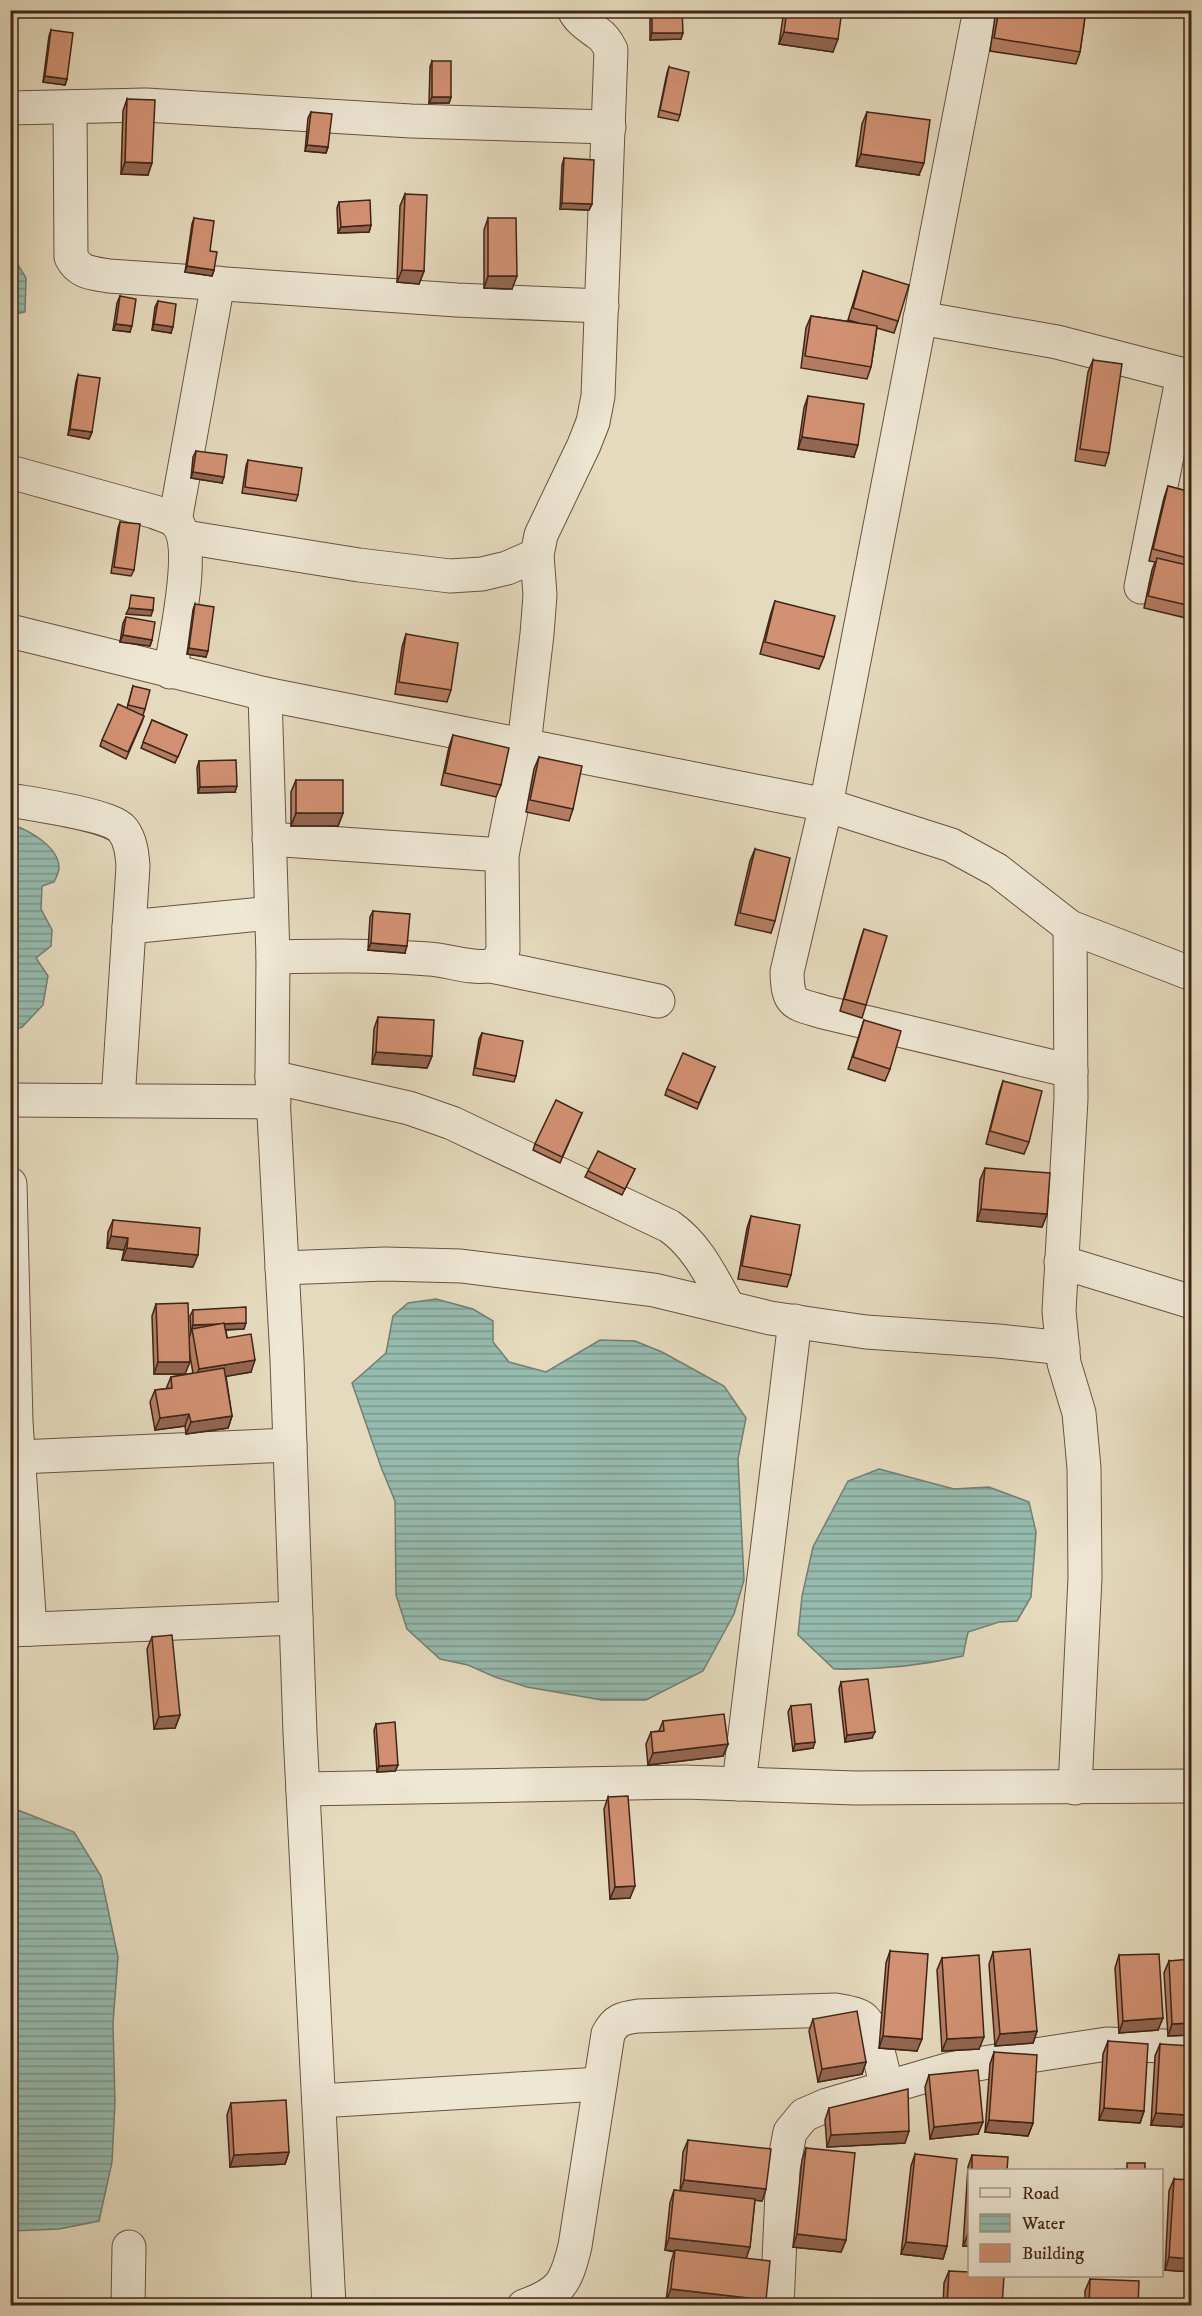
<svg xmlns="http://www.w3.org/2000/svg" width="1202" height="2316" font-family="'IM FELL DW Pica',serif">
<style>
.water{fill:url(#water-rules);stroke:#737f73;stroke-width:1.5}
.lines{fill:none;stroke-linecap:round;stroke-linejoin:round}
.street-casing{stroke:#685241;stroke-width:35}
.street{stroke:#eee7d4;stroke-width:33}
.wall{fill:#b47d62;stroke:#3f2418;stroke-width:1.5}
.shaded-wall{fill:#926650;stroke:#3f2418;stroke-width:1.5}
.building{fill:#d19172;stroke:#3f2418;stroke-width:1.5}
</style>
<defs>
<pattern id="water-rules" width="6" height="5" patternUnits="userSpaceOnUse" patternTransform="scale(1.5)"><rect width="6" height="5" fill="#96bbaf"/><path d="M0 2.5h6" fill="none" stroke="#7c988d"/></pattern>
</defs>
<rect width="100%" height="100%" fill="#e5dabd"/>
<filter id="stains"><feTurbulence type="fractalNoise" baseFrequency=".00333" numOctaves="4"/><feColorMatrix values="0 0 0 0 .2 0 0 0 0 .09 0 0 0 0 .02 0 0 0 .5 -.17"/></filter>
<radialGradient id="worn" r=".72"><stop offset=".6" stop-color="#630" stop-opacity="0"/><stop offset="1" stop-color="#630" stop-opacity=".3"/></radialGradient>
<g class="water">
<polygon points="10,252 26,278 25,312 11,315"/>
<path d="M11 824C28 830 59 846 59 868 59 872 56 878 54 882L42 886 41 909 52 930 51 946 36 958 48 976 43 1005 22 1027 11 1031Z"/>
<polygon points="436,1299 473,1309 493,1321 493,1342 509,1362 546,1372 600,1340 635,1341 662,1352 724,1386 746,1418 738,1459 744,1580 734,1614 703,1671 646,1700 602,1700 527,1687 495,1677 468,1665 440,1659 407,1629 396,1595 395,1501 381,1467 352,1383 386,1353 393,1316 408,1303"/>
<path d="M879 1469 954 1489 989 1487 1029 1502 1036 1532 1031 1597 1017 1621 999 1622 968 1632 963 1656C920 1666 878 1670 834 1669L798 1635 802 1596 813 1547 848 1481Z"/>
<polygon points="10,1807 74,1832 101,1876 118,1957 113,2023 115,2102 112,2162 99,2221 59,2229 11,2231"/>
</g>
<g class="lines">
<defs>
<g id="street">
<path d="M980 10 826 805 787 972C788 1005 793 1003 823 1012L1071 1071"/>
<path d="M70 107 71 257C79 273 92 273 109 276L457 300 602 306"/>
<polyline points="10,108 146,105 411,121 609,127"/>
<polyline points="920,318 1057,342 1192,377"/>
<path d="M10 472 155 512C161 515 171 517 176 522 198 545 175 640 170 672"/>
<polyline points="175,521 218,283"/>
<polyline points="185,537 359,565 450,576 482,574 507,568 537,555"/>
<polyline points="1141,587 1183,375"/>
<polyline points="10,631 265,694 826,805 951,845 997,870 1070,927 1192,974"/>
<polyline points="265,694 273,957 272,1077 287,1360 300,1733 329,2306"/>
<path d="M10 800C32 804 112 815 123 830 131 841 132 854 133 866L118 1100"/>
<polyline points="269,839 502,855"/>
<polyline points="129,927 271,913"/>
<polyline points="1070,927 1071,1099 1059,1311 1064,1363 1079,1413 1084,1468 1085,1578 1075,1788"/>
<path d="M273 957C325 956 377 955 429 959 448 960 470 969 488 966 497 964 500 958 503 950L502 855 524 745 537 634 540 595 537 555 541 535 584 445 593 422 598 396 611 50C608 44 604 37 599 34 590 27 579 21 574 10"/>
<polyline points="491,966 658,1001"/>
<path d="M272 1077 409 1108 452 1123 669 1226C698 1246 712 1278 729 1308"/>
<polyline points="10,1100 274,1102"/>
<polyline points="10,1184 16,1422 30,1629"/>
<polyline points="1061,1262 1192,1302"/>
<polyline points="282,1268 385,1264 461,1266 654,1290 770,1318 866,1332 998,1341 1063,1348"/>
<polyline points="19,1457 290,1445"/>
<polyline points="10,1630 296,1618"/>
<polyline points="739,1784 795,1321"/>
<polyline points="303,1789 684,1782 855,1788 1192,1786"/>
<polyline points="319,2101 600,2084"/>
<polyline points="128,2306 129,2247"/>
<path d="M524 2306C561 2293 566 2283 575 2246L608 2034C615 2020 623 2018 638 2016L836 2010C845 2012 857 2013 864 2019 876 2031 882 2071 887 2087"/>
<polyline points="777,2306 783,2169 790,2132 804,2115 827,2105 950,2069 983,2063 1107,2044 1192,2047"/>
</g>
</defs>
<use href="#street" class="street-casing"/>
<use href="#street" class="street"/>
</g>
<g class="wall">
<polygon points="650,10 682,10 681,39 650,40"/>
<polygon points="784,10 842,10 833,52 779,44"/>
<polygon points="996,10 1086,10 1080,52 1076,64 990,51"/>
<polygon points="51,30 67,79 65,85 43,82 49,36"/>
<polygon points="432,61 451,97 449,103 429,103 430,67"/>
<polygon points="669,67 680,115 678,121 658,117 667,73"/>
<polygon points="127,99 148,175 121,174 123,111"/>
<polygon points="311,112 328,147 326,153 305,151 308,118"/>
<polygon points="867,112 919,175 856,166 862,124"/>
<polygon points="564,158 592,204 589,210 560,209 562,165"/>
<polygon points="405,194 424,271 419,284 397,282 400,206"/>
<polygon points="339,202 371,225 369,232 338,233 337,208"/>
<polygon points="194,218 210,251 214,270 212,276 185,272 192,224"/>
<polygon points="488,218 512,289 484,288 484,230"/>
<polygon points="863,271 898,321 894,333 877,328 871,367 867,379 801,368 806,328 811,316 859,323 848,320"/>
<polygon points="120,296 130,332 113,330 117,303"/>
<polygon points="158,301 171,333 152,330 155,307"/>
<polygon points="1093,360 1109,453 1105,466 1075,461 1088,372"/>
<polygon points="78,375 92,432 89,439 68,435 76,382"/>
<polygon points="808,396 854,457 798,449 804,408"/>
<polygon points="196,451 222,483 191,478 193,457"/>
<polygon points="248,460 298,495 296,501 242,493 246,466"/>
<polygon points="1168,486 1191,492 1191,603 1186,618 1144,608 1152,570 1155,562 1149,561 1164,498"/>
<polygon points="120,522 134,570 131,576 111,573 118,528"/>
<polygon points="775,601 824,657 819,669 760,654 771,613"/>
<polygon points="195,604 206,657 187,654 193,610"/>
<polygon points="126,617 152,640 150,646 120,642 123,623"/>
<polygon points="406,634 451,690 447,702 395,694 402,647"/>
<polygon points="133,686 145,709 143,715 144,716 142,722 126,759 100,746 102,740 127,708"/>
<polygon points="152,720 187,735 175,763 141,748"/>
<polygon points="453,735 501,785 496,797 441,785 449,747"/>
<polygon points="539,757 573,809 569,821 526,812 534,769"/>
<polygon points="199,761 235,792 198,793 197,768"/>
<polygon points="296,780 343,813 338,826 291,826 291,792"/>
<polygon points="755,849 775,921 771,933 735,925 750,861"/>
<polygon points="373,911 405,953 368,950 370,917"/>
<polygon points="864,929 866,1005 862,1018 840,1011 860,941"/>
<polygon points="378,1017 432,1056 427,1068 372,1064 374,1029"/>
<polygon points="864,1020 890,1069 885,1081 848,1069"/>
<polygon points="482,1033 516,1076 514,1082 473,1075 479,1039"/>
<polygon points="715,1067 697,1109 665,1095 667,1089"/>
<polygon points="1003,1081 1029,1142 1024,1154 986,1144 999,1093"/>
<polygon points="582,1113 560,1163 533,1150 535,1144"/>
<polygon points="985,1168 1047,1214 1042,1227 977,1221 980,1180"/>
<polygon points="635,1169 622,1195 585,1177 588,1171"/>
<polygon points="751,1216 791,1275 787,1287 738,1279 747,1228"/>
<polygon points="113,1220 193,1267 122,1260 124,1250 107,1248 108,1232"/>
<polygon points="156,1304 189,1338 191,1332 190,1316 193,1310 244,1329 226,1330 227,1338 251,1372 226,1376 232,1416 228,1428 186,1434 185,1426 155,1430 150,1402 155,1390 166,1389 171,1377 193,1373 189,1350 185,1374 154,1374 152,1316"/>
<polygon points="152,1637 180,1715 175,1728 154,1729 147,1649"/>
<polygon points="841,1682 872,1738 845,1742 839,1689"/>
<polygon points="791,1706 813,1748 793,1751 788,1712"/>
<polygon points="663,1721 728,1744 723,1756 648,1765 646,1744 651,1732 659,1731"/>
<polygon points="376,1724 398,1765 395,1771 377,1772 374,1730"/>
<polygon points="608,1797 630,1898 610,1899 604,1809"/>
<polygon points="890,1951 917,2051 879,2048 886,1963"/>
<polygon points="993,1952 1037,2031 1033,2043 995,2046 989,1964"/>
<polygon points="1119,1955 1158,2030 1119,2033 1115,1968"/>
<polygon points="942,1958 979,2049 942,2051 937,1970"/>
<polygon points="1169,1961 1191,2035 1168,2036 1164,1973"/>
<polygon points="813,2019 866,2062 862,2074 818,2082 809,2031"/>
<polygon points="1108,2041 1144,2111 1140,2123 1099,2120 1103,2054"/>
<polygon points="1160,2044 1182,2127 1151,2125 1155,2056"/>
<polygon points="994,2052 1033,2123 1028,2136 985,2132 990,2064"/>
<polygon points="929,2075 978,2134 930,2139 925,2087"/>
<polygon points="231,2103 289,2152 285,2164 230,2167 227,2115"/>
<polygon points="829,2108 905,2143 827,2147 825,2120"/>
<polygon points="688,2140 766,2189 762,2201 755,2200 750,2247 746,2258 764,2306 707,2306 666,2301 671,2262 674,2252 665,2250 670,2203 674,2190 680,2191 683,2152"/>
<polygon points="806,2148 846,2240 841,2252 793,2247 802,2160"/>
<polygon points="915,2154 947,2246 943,2259 901,2254 911,2166"/>
<polygon points="972,2155 1007,2170 969,2170 969,2246 963,2246 968,2167"/>
<polygon points="1174,2179 1191,2272 1165,2270 1169,2191"/>
<polygon points="949,2271 1002,2306 943,2306 944,2283"/>
<polygon points="1090,2279 1138,2306 1085,2306 1085,2291"/>
</g>
<g class="shaded-wall">
<polygon points="784,32 838,39 833,52 779,44"/>
<polygon points="652,33 683,33 681,39 650,40"/>
<polygon points="45,76 67,79 65,85 43,82"/>
<polygon points="432,97 451,97 449,103 429,103"/>
<polygon points="307,145 328,147 326,153 305,151"/>
<polygon points="861,154 924,163 919,175 856,166"/>
<polygon points="125,162 152,163 148,175 121,174"/>
<polygon points="562,203 592,204 589,210 560,209"/>
<polygon points="371,225 369,232 338,233 341,227"/>
<polygon points="187,266 214,270 212,276 185,272"/>
<polygon points="402,270 424,271 419,284 397,282"/>
<polygon points="488,276 517,276 512,289 484,288"/>
<polygon points="116,324 132,326 130,332 113,330"/>
<polygon points="154,324 173,327 171,333 152,330"/>
<polygon points="70,429 92,432 89,439 68,435"/>
<polygon points="802,437 858,445 854,457 798,449"/>
<polygon points="193,472 224,477 222,483 191,478"/>
<polygon points="129,608 153,610 151,616 126,614"/>
<polygon points="123,635 152,640 150,646 120,642"/>
<polygon points="189,648 208,651 206,657 187,654"/>
<polygon points="237,786 235,792 198,793 200,787"/>
<polygon points="296,813 343,813 338,826 291,826"/>
<polygon points="371,943 407,946 405,953 368,950"/>
<polygon points="376,1052 432,1056 427,1068 372,1064"/>
<polygon points="981,1209 1047,1214 1042,1227 977,1221"/>
<polygon points="111,1236 128,1238 124,1250 107,1248"/>
<polygon points="127,1248 198,1255 193,1267 122,1260"/>
<polygon points="246,1323 244,1329 193,1331 192,1329 191,1332 193,1325"/>
<polygon points="255,1360 251,1372 194,1382 199,1369"/>
<polygon points="158,1362 190,1362 185,1374 154,1374"/>
<polygon points="189,1414 185,1426 155,1430 160,1418"/>
<polygon points="232,1416 228,1428 186,1434 191,1422"/>
<polygon points="180,1715 175,1728 154,1729 159,1717"/>
<polygon points="875,1732 872,1738 845,1742 847,1735"/>
<polygon points="815,1742 813,1748 793,1751 795,1744"/>
<polygon points="728,1744 723,1756 648,1765 653,1753"/>
<polygon points="398,1765 395,1771 377,1772 379,1766"/>
<polygon points="635,1886 630,1898 610,1899 615,1887"/>
<polygon points="1163,2018 1158,2030 1119,2033 1123,2021"/>
<polygon points="1191,2023 1191,2035 1168,2036 1172,2024"/>
<polygon points="1037,2031 1033,2043 995,2046 1000,2034"/>
<polygon points="883,2036 922,2039 917,2051 879,2048"/>
<polygon points="984,2037 979,2049 942,2051 947,2039"/>
<polygon points="866,2062 862,2074 818,2082 822,2069"/>
<polygon points="1104,2108 1144,2111 1140,2123 1099,2120"/>
<polygon points="1156,2113 1187,2115 1182,2127 1151,2125"/>
<polygon points="989,2120 1033,2123 1028,2136 985,2132"/>
<polygon points="983,2122 978,2134 930,2139 934,2127"/>
<polygon points="909,2131 905,2143 827,2147 831,2135"/>
<polygon points="289,2152 285,2164 230,2167 234,2155"/>
<polygon points="684,2180 766,2189 762,2201 680,2192"/>
<polygon points="797,2234 846,2240 841,2252 793,2247"/>
<polygon points="968,2234 969,2234 969,2246 963,2246"/>
<polygon points="669,2238 750,2247 746,2259 665,2250"/>
<polygon points="906,2242 947,2246 943,2259 901,2254"/>
<polygon points="1169,2257 1191,2259 1191,2272 1165,2270"/>
<polygon points="671,2289 766,2300 764,2306 707,2306 666,2301"/>
</g>
<g class="building">
<polygon points="652,10 682,10 683,33 652,33"/>
<polygon points="787,10 842,10 838,39 784,32"/>
<polygon points="999,10 1086,10 1080,52 994,38"/>
<polygon points="51,30 73,33 67,79 45,76"/>
<rect x="432" y="61" width="19" height="36"/>
<polygon points="669,67 689,72 680,115 660,110"/>
<polygon points="127,99 155,100 152,163 125,162"/>
<polygon points="311,112 332,114 328,147 307,145"/>
<polygon points="867,112 930,120 924,163 861,154"/>
<polygon points="564,158 594,160 592,204 562,203"/>
<polygon points="405,194 427,195 424,271 402,270"/>
<polygon points="370,200 371,225 341,227 339,202"/>
<polygon points="194,218 214,221 210,251 217,252 214,270 187,266"/>
<polygon points="488,218 516,218 517,276 488,276"/>
<polygon points="863,271 909,285 898,321 853,308"/>
<polygon points="120,296 136,299 132,326 116,324"/>
<polygon points="158,301 176,304 173,327 154,324"/>
<polygon points="811,316 877,326 871,367 805,356"/>
<polygon points="1093,360 1122,364 1109,453 1080,449"/>
<polygon points="78,375 100,378 92,432 70,429"/>
<polygon points="808,396 864,404 858,445 802,437"/>
<polygon points="196,451 227,455 224,477 193,472"/>
<polygon points="248,460 302,468 298,495 245,487"/>
<polygon points="1168,486 1191,492 1191,559 1153,549"/>
<polygon points="120,522 140,524 134,570 114,567"/>
<polygon points="1157,558 1191,566 1191,606 1148,596"/>
<polygon points="131,595 154,598 153,610 129,608"/>
<polygon points="775,601 835,616 824,657 765,642"/>
<polygon points="195,604 214,607 208,651 189,648"/>
<polygon points="126,617 155,622 152,640 123,635"/>
<polygon points="406,634 458,643 451,690 399,682"/>
<polygon points="133,686 150,690 145,709 128,705"/>
<polygon points="118,704 144,716 128,752 102,740"/>
<polygon points="152,720 187,735 178,757 143,742"/>
<polygon points="453,735 509,748 501,785 445,773"/>
<polygon points="539,757 582,766 573,809 530,800"/>
<polygon points="236,760 237,786 200,787 199,761"/>
<rect x="296" y="780" width="47" height="33"/>
<polygon points="755,849 790,858 775,921 740,913"/>
<polygon points="373,911 410,914 407,946 371,943"/>
<polygon points="864,929 887,936 866,1005 844,999"/>
<polygon points="378,1017 434,1020 432,1056 376,1052"/>
<polygon points="864,1020 901,1031 890,1069 853,1057"/>
<polygon points="482,1033 523,1041 516,1076 475,1068"/>
<polygon points="683,1053 715,1067 699,1103 667,1089"/>
<polygon points="1003,1081 1042,1091 1029,1142 990,1131"/>
<polygon points="556,1100 582,1113 562,1157 535,1144"/>
<polygon points="598,1151 635,1169 625,1189 588,1171"/>
<polygon points="985,1168 1050,1173 1047,1214 981,1209"/>
<polygon points="751,1216 800,1225 791,1275 742,1266"/>
<polygon points="113,1220 200,1228 198,1255 127,1248 128,1238 111,1236"/>
<polygon points="188,1303 190,1362 158,1362 156,1304"/>
<polygon points="246,1307 246,1323 193,1325 193,1310"/>
<polygon points="224,1323 227,1338 251,1334 255,1360 199,1369 192,1329"/>
<polygon points="224,1368 232,1416 191,1422 189,1414 160,1418 155,1390 172,1388 171,1377"/>
<polygon points="172,1635 180,1715 159,1717 152,1637"/>
<polygon points="868,1679 875,1732 847,1735 841,1682"/>
<polygon points="811,1704 815,1742 795,1744 791,1706"/>
<polygon points="724,1714 728,1744 653,1753 651,1732 664,1731 663,1721"/>
<polygon points="395,1722 398,1765 379,1766 376,1724"/>
<polygon points="628,1796 635,1886 615,1887 608,1797"/>
<polygon points="1030,1949 1037,2031 1000,2034 993,1952"/>
<polygon points="890,1951 928,1954 922,2039 883,2036"/>
<polygon points="1159,1954 1163,2018 1123,2021 1119,1955"/>
<polygon points="979,1955 984,2037 947,2039 942,1958"/>
<polygon points="1191,1959 1191,2023 1172,2024 1169,1961"/>
<polygon points="857,2011 866,2062 822,2069 813,2019"/>
<polygon points="1108,2041 1148,2044 1144,2111 1104,2108"/>
<polygon points="1160,2044 1191,2046 1187,2115 1156,2113"/>
<polygon points="994,2052 1037,2055 1033,2123 989,2120"/>
<polygon points="978,2070 983,2122 934,2127 929,2075"/>
<polygon points="908,2089 909,2131 831,2135 829,2108"/>
<polygon points="286,2100 289,2152 234,2155 231,2103"/>
<polygon points="688,2140 771,2149 766,2189 684,2180"/>
<polygon points="806,2148 855,2153 846,2240 797,2234"/>
<polygon points="915,2154 957,2159 947,2246 906,2242"/>
<polygon points="972,2155 1008,2157 1007,2170 972,2170"/>
<polygon points="1127,2163 1145,2163 1145,2170 1115,2170 1115,2169 1127,2169"/>
<polygon points="1174,2179 1191,2180 1191,2259 1169,2257"/>
<polygon points="674,2190 755,2199 750,2247 669,2238"/>
<polygon points="969,2206 969,2234 968,2234"/>
<polygon points="675,2250 770,2261 766,2300 671,2289"/>
<polygon points="949,2271 969,2272 969,2276 1004,2276 1002,2306 947,2306"/>
<polygon points="1090,2279 1139,2281 1138,2306 1089,2306"/>
</g>
<rect width="1202" height="2316" fill="none" stroke="#e5dabd" stroke-width="36"/>
<rect x="12" y="12" width="1178" height="2292" fill="none" stroke="#3f2418" stroke-width="3"/>
<rect x="18" y="18" width="1166" height="2280" fill="none" stroke="#3f2418" stroke-width="1.5"/>
<rect x="968" y="2169" width="195" height="108" fill="#eee7d4" stroke="#a89989" stroke-width="1.5"/>
<rect x="980" y="2188" width="30" height="9" fill="#eee7d4" stroke="#a89989" stroke-width="1.5"/>
<text x="1022" y="2199" font-size="18" fill="#3f2418">Road</text>
<rect x="980" y="2214" width="30" height="18" fill="url(#water-rules)" stroke="#a89989" stroke-width="1.5"/>
<text x="1022" y="2229" font-size="18" fill="#3f2418">Water</text>
<rect x="980" y="2244" width="30" height="18" fill="#d19172" stroke="#a89989" stroke-width="1.5"/>
<text x="1022" y="2259" font-size="18" fill="#3f2418">Building</text>
<rect width="100%" height="100%" filter="url(#stains)"/>
<rect width="100%" height="100%" fill="url(#worn)"/>
</svg>
